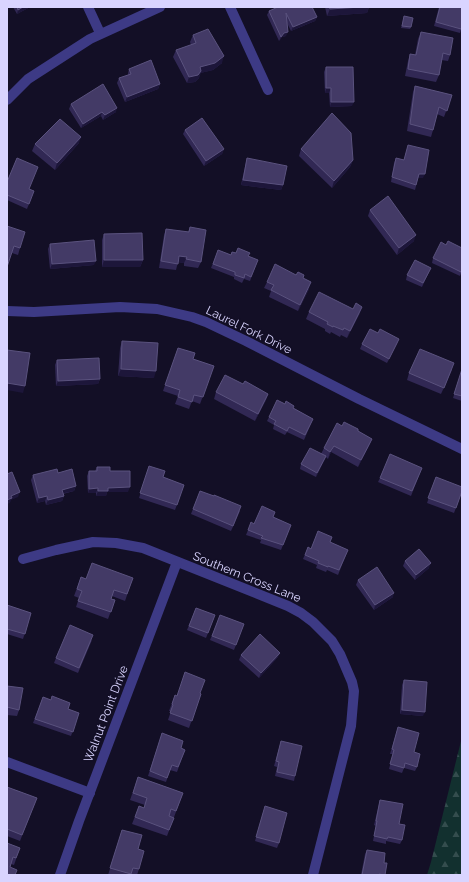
<svg xmlns="http://www.w3.org/2000/svg" width="469" height="882" font-family="Raleway,sans-serif">
<style>
.forest{fill:url(#forest-firs)}
.lines{fill:none;stroke-linecap:round;stroke-linejoin:round}
.minor{stroke:#3d3a85;stroke-width:10}
.wall{fill:#312854}
.shaded-wall{fill:#1d163a}
.building{fill:#433a66;stroke:#5a527e}
.labels{text-anchor:middle;dominant-baseline:central;stroke-width:3;stroke-linejoin:round;paint-order:stroke}
.street-label{font-size:12px;fill:#d9d4ff;stroke:#130f26}
</style>
<defs>
<pattern id="forest-firs" width="22" height="20" patternUnits="userSpaceOnUse"><rect width="22" height="20" fill="#12302f"/><path d="M5 1l3.5 6h-7zM16 11l3.5 6h-7z" fill="#344d4e"/></pattern>
</defs>
<rect width="100%" height="100%" fill="#130f26"/>
<polygon class="forest" points="462,737 462,875 427,875 431,862"/>
<g class="lines">
<g class="minor">
<polyline points="88,7 100,33"/>
<polyline points="230,7 268,90"/>
<polyline points="7,100 28,79 90,39 160,7"/>
<polyline points="7,311 34,312 120,307 157,309 192,317 206,322 246,341 359,399 462,449"/>
<polyline points="23,559 56,550 93,542 116,543 143,548 288,606 301,613 313,622 332,641 340,654 352,682 354,691 351,726 313,875"/>
<polyline points="7,762 90,793"/>
<polyline points="60,875 79,821 177,562"/>
</g>
</g>
<g class="wall">
<polygon points="13,7 30,7 17,14"/>
<polygon points="325,7 369,7 367,13 327,16"/>
<polygon points="439,7 462,7 462,26 460,33 434,26"/>
<polygon points="269,11 317,17 315,21 291,31 287,23 286,36 282,37 279,41 267,15"/>
<polygon points="404,16 411,27 410,29 401,28"/>
<polygon points="421,32 450,55 448,61 441,60 439,75 436,82 405,76 408,61 410,54 415,55 418,39"/>
<polygon points="193,35 222,63 213,70 200,73 199,78 195,82 187,83 173,57 176,50 191,45 190,42"/>
<polygon points="326,67 352,106 330,107 329,93 325,93 324,72"/>
<polygon points="129,69 160,84 158,89 125,102 117,83 119,78 128,75 128,73"/>
<polygon points="415,86 452,95 444,117 437,114 433,130 431,137 407,131 413,92"/>
<polygon points="71,104 116,112 103,120 101,116 81,128 69,109"/>
<polygon points="185,130 224,149 222,154 204,166 183,134"/>
<polygon points="79,143 55,170 32,151 35,144"/>
<polygon points="408,145 423,178 418,178 415,190 391,182 394,163 396,158 404,160"/>
<polygon points="301,149 353,160 350,167 332,188 299,156"/>
<polygon points="247,158 283,185 281,190 241,185 246,162"/>
<polygon points="7,182 34,191 27,209 7,200"/>
<polygon points="370,210 414,241 397,255 368,216"/>
<polygon points="7,226 20,248 18,255 12,253"/>
<polygon points="190,227 201,262 198,268 184,266 184,263 178,262 176,270 159,268 164,235 166,229 188,232"/>
<polygon points="104,234 143,260 140,267 102,267 102,240"/>
<polygon points="50,244 94,265 50,269 48,249"/>
<polygon points="446,245 462,248 462,271 460,276 432,263 433,258"/>
<polygon points="218,250 231,255 236,253 248,256 258,260 250,281 244,279 242,283 234,279 234,277 211,268"/>
<polygon points="429,272 422,287 406,280 407,275"/>
<polygon points="296,275 303,278 309,289 298,311 269,297 271,291 264,288 267,282"/>
<polygon points="309,312 360,313 347,338 341,335 340,337 331,332 330,334 325,331 325,329 306,319"/>
<polygon points="378,333 399,339 397,344 387,363 360,349 362,344"/>
<polygon points="122,341 154,378 118,376 120,348"/>
<polygon points="178,348 193,359 214,366 200,404 192,401 189,409 175,404 178,396 163,391"/>
<polygon points="57,360 100,379 98,384 56,386 55,365"/>
<polygon points="462,369 462,401 453,398"/>
<polygon points="452,370 441,394 407,380 409,373"/>
<polygon points="243,384 268,394 266,400 255,421 214,399 216,392"/>
<polygon points="293,408 313,419 304,440 287,432 285,435 273,429 274,425 267,421 269,417"/>
<polygon points="342,426 358,431 372,439 369,446 358,467 331,452 328,459 326,457 316,477 300,469 301,464 321,454 324,448"/>
<polygon points="149,466 163,477 184,485 175,510 139,498"/>
<polygon points="97,467 110,471 128,492 107,492 106,496 96,496 96,493 88,493 87,476 89,471 95,471"/>
<polygon points="422,468 411,496 378,482 380,478"/>
<polygon points="58,473 76,486 74,491 63,494 64,496 62,501 46,505 45,501 37,503 31,480 33,475"/>
<polygon points="436,477 462,491 454,513 427,503"/>
<polygon points="200,491 240,511 231,531 191,514"/>
<polygon points="273,517 291,525 281,550 260,543 261,540 246,535 248,530 254,524"/>
<polygon points="330,542 348,550 338,575 327,570 326,572 316,568 317,565 303,559 308,547 311,549"/>
<polygon points="405,561 429,568 415,580 403,566"/>
<polygon points="81,577 86,579 133,578 125,601 112,596 111,599 115,600 108,619 76,607 79,598 74,596"/>
<polygon points="358,580 393,597 374,610 356,585"/>
<polygon points="7,605 31,613 23,639 7,634"/>
<polygon points="196,608 215,615 206,638 187,630"/>
<polygon points="220,615 244,624 234,650 210,640"/>
<polygon points="92,640 78,673 54,663 56,658"/>
<polygon points="241,655 278,657 259,678 239,660"/>
<polygon points="404,680 423,716 400,714 402,685"/>
<polygon points="7,686 19,710 17,716 7,715"/>
<polygon points="200,693 201,694 189,728 168,720 171,711 169,711 175,695 177,696"/>
<polygon points="43,697 68,709 79,713 71,736 33,723"/>
<polygon points="398,727 414,752 417,767 415,771 404,768 402,773 389,769 393,754 390,754"/>
<polygon points="162,733 181,748 185,750 177,772 170,770 166,782 148,776"/>
<polygon points="281,741 295,776 294,781 275,776 277,767 274,766"/>
<polygon points="138,777 183,793 167,836 132,824 139,806 144,808 145,805 130,800"/>
<polygon points="7,787 37,798 20,841 7,836"/>
<polygon points="380,800 399,824 402,840 400,844 386,841 386,844 373,841 376,826 374,825 379,804"/>
<polygon points="265,806 279,843 277,848 255,841"/>
<polygon points="122,830 138,849 139,869 137,875 131,874 131,875 108,875"/>
<polygon points="7,843 20,848 14,865 11,864 7,875"/>
<polygon points="367,850 384,863 385,875 361,875 365,854"/>
</g>
<g class="shaded-wall">
<polygon points="23,7 30,7 17,14 18,10"/>
<polygon points="361,7 369,7 367,13 327,16 330,9"/>
<polygon points="317,17 315,21 291,31 293,27"/>
<polygon points="288,32 286,36 282,37 279,41 281,37 284,33"/>
<polygon points="224,56 222,63 213,70 201,73 199,78 195,82 187,83 189,77 200,67"/>
<polygon points="160,84 158,89 125,102 127,97"/>
<polygon points="326,88 331,88 329,93 325,93"/>
<polygon points="331,102 354,102 352,106 330,107"/>
<polygon points="117,108 116,112 103,120 105,115"/>
<polygon points="102,112 101,116 81,128 83,124"/>
<polygon points="81,137 79,143 55,170 57,163"/>
<polygon points="224,149 222,154 204,166 206,161"/>
<polygon points="353,160 350,167 332,188 334,181"/>
<polygon points="419,174 425,174 423,178 418,178"/>
<polygon points="243,180 283,185 281,190 241,185"/>
<polygon points="416,235 414,241 397,255 399,248"/>
<polygon points="179,256 187,257 184,263 177,262"/>
<polygon points="104,260 143,260 140,267 102,267"/>
<polygon points="96,261 94,265 50,269 52,264"/>
<polygon points="311,282 309,289 298,311 300,305"/>
<polygon points="362,307 360,313 347,338 350,331"/>
<polygon points="121,369 156,371 154,378 118,376"/>
<polygon points="100,379 98,384 56,386 58,381"/>
<polygon points="7,383 25,386 23,393 7,390"/>
<polygon points="268,394 266,400 255,421 258,414"/>
<polygon points="372,439 369,446 358,467 361,460"/>
<polygon points="334,446 331,452 328,459 330,452"/>
<polygon points="326,456 324,461 316,477 317,473"/>
<polygon points="76,486 74,491 60,494 62,490"/>
<polygon points="130,487 128,492 107,492 106,496 96,496 98,491 108,488"/>
<polygon points="98,488 96,493 88,493 89,489"/>
<polygon points="20,492 18,497 11,500 10,503 7,504 7,500 11,496"/>
<polygon points="47,496 45,501 37,503 39,498"/>
<polygon points="64,496 62,501 46,505 48,500"/>
<polygon points="431,563 429,568 415,580 416,575"/>
<polygon points="394,593 393,597 374,610 375,605"/>
<polygon points="280,653 278,657 259,678 261,673"/>
<polygon points="402,710 425,712 423,716 400,714"/>
</g>
<g class="building">
<polygon points="17,7 23,7 18,10"/>
<polygon points="278,7 312,7 317,17 293,27 286,13 288,32 284,33 281,37 269,11"/>
<polygon points="329,7 361,7 330,9"/>
<polygon points="440,7 462,7 462,26 461,29 436,22"/>
<polygon points="404,16 413,18 411,27 402,26"/>
<polygon points="208,29 224,56 215,63 200,67 201,71 198,75 189,77 176,50 196,43 193,35"/>
<polygon points="421,32 453,38 450,55 443,53 439,75 408,69 410,54 416,55"/>
<polygon points="151,60 160,84 127,97 119,78 131,74 129,69"/>
<polygon points="326,67 353,67 354,102 331,102 331,88 326,88"/>
<polygon points="103,84 117,108 105,115 102,112 83,124 71,104"/>
<polygon points="415,86 452,95 447,111 439,107 433,130 410,124"/>
<polygon points="332,113 351,133 353,160 334,181 301,149"/>
<polygon points="202,118 224,149 206,161 185,130"/>
<polygon points="60,119 81,137 57,163 35,144"/>
<polygon points="408,145 429,150 425,174 419,174 416,185 392,177 396,158 404,160"/>
<polygon points="17,158 38,167 29,189 34,191 29,204 7,195 7,182"/>
<polygon points="247,158 287,166 283,185 243,180"/>
<polygon points="388,196 416,235 399,248 370,210"/>
<polygon points="7,226 25,232 20,248 14,246 7,267"/>
<polygon points="190,227 206,230 201,262 186,259 187,257 179,256 178,264 161,261 166,229 189,232"/>
<polygon points="142,233 143,260 104,260 104,234"/>
<polygon points="94,240 96,261 52,264 50,244"/>
<polygon points="448,241 462,248 462,270 461,272 433,258 441,242 446,245"/>
<polygon points="238,248 250,253 248,256 258,260 251,277 245,274 244,278 235,275 235,272 213,264 218,250 231,255 232,252 236,253"/>
<polygon points="415,260 431,268 423,283 407,275"/>
<polygon points="275,264 296,275 298,272 304,275 303,278 311,282 300,305 271,290 274,285 267,282"/>
<polygon points="319,292 353,309 356,303 362,307 350,331 344,328 343,330 333,326 333,327 327,324 328,322 309,312"/>
<polygon points="370,329 378,333 380,329 399,339 389,359 362,344"/>
<polygon points="122,341 158,343 156,371 121,369"/>
<polygon points="178,348 195,353 193,359 214,366 203,397 194,395 192,402 178,397 180,390 165,385"/>
<polygon points="420,349 454,363 444,388 409,373"/>
<polygon points="7,350 30,353 25,386 7,383"/>
<polygon points="99,358 100,379 58,381 57,360"/>
<polygon points="462,369 462,396 454,394"/>
<polygon points="225,375 243,384 245,381 268,394 258,414 216,392"/>
<polygon points="277,400 285,404 286,401 294,406 293,408 313,419 305,435 289,427 287,431 274,424 276,421 269,417"/>
<polygon points="344,422 358,429 358,431 372,439 361,460 334,446 330,452 324,448 337,423 342,426"/>
<polygon points="310,448 326,456 317,473 301,464"/>
<polygon points="390,454 422,468 412,491 380,478"/>
<polygon points="149,466 165,471 163,477 184,485 177,505 140,493"/>
<polygon points="97,467 110,467 110,471 130,471 130,487 108,488 108,491 98,491 98,488 89,489 89,471 97,471"/>
<polygon points="57,469 58,473 72,469 76,486 62,490 64,496 48,500 47,496 39,498 33,475"/>
<polygon points="12,472 20,492 11,496 12,498 7,500 7,474"/>
<polygon points="436,477 462,487 462,491 456,508 428,498"/>
<polygon points="200,491 214,496 214,495 241,506 233,526 193,509"/>
<polygon points="262,506 275,512 273,517 291,525 283,545 261,538 263,536 248,530 251,522 254,524"/>
<polygon points="318,531 332,537 330,542 348,550 339,570 328,566 328,567 318,563 319,561 305,555 308,547 311,549"/>
<polygon points="419,549 431,563 416,575 405,561"/>
<polygon points="92,563 133,578 127,594 114,590 111,599 115,600 111,612 78,601 82,591 77,589 81,577 86,579"/>
<polygon points="377,567 394,593 375,605 358,580"/>
<polygon points="7,605 31,613 25,634 7,629"/>
<polygon points="196,608 215,615 208,633 189,626"/>
<polygon points="220,615 244,624 236,645 212,636"/>
<polygon points="70,625 93,635 79,668 56,658"/>
<polygon points="260,634 280,653 261,673 241,655"/>
<polygon points="185,672 205,680 200,693 201,694 192,721 170,713 173,705 172,704 175,695 177,696"/>
<polygon points="404,680 427,682 425,712 402,710"/>
<polygon points="7,686 23,688 19,710 7,707"/>
<polygon points="52,696 70,703 68,709 79,713 73,732 35,719 43,697 51,700"/>
<polygon points="398,727 419,733 414,752 420,754 417,767 405,763 404,768 390,764 394,750 392,749"/>
<polygon points="162,733 183,741 181,748 185,750 178,767 172,765 167,778 150,771"/>
<polygon points="281,741 302,746 295,776 277,772 279,762 276,761"/>
<polygon points="138,777 183,793 176,811 171,809 169,816 174,818 169,830 135,817 139,806 144,808 147,798 133,793"/>
<polygon points="7,787 37,798 22,835 7,829"/>
<polygon points="380,800 403,804 399,824 405,825 402,840 388,837 387,839 374,836 377,821 376,821"/>
<polygon points="265,806 287,813 279,843 256,837"/>
<polygon points="122,830 142,835 138,849 144,851 139,869 133,868 131,874 110,868"/>
<polygon points="7,843 20,848 16,858 13,857 10,867 17,870 15,875 7,875"/>
<polygon points="367,850 385,853 384,863 387,863 385,875 379,874 379,875 362,875"/>
</g>
<g class="labels">
<g class="street-label">
<text transform="translate(249 330) rotate(26)">Laurel Fork Drive</text>
<text transform="translate(247 577) rotate(22)">Southern Cross Lane</text>
<text transform="translate(106 714) rotate(-69)">Walnut Point Drive</text>
</g>
</g>
<rect width="469" height="882" fill="none" stroke="#d9d4ff" stroke-width="16"/>
</svg>
